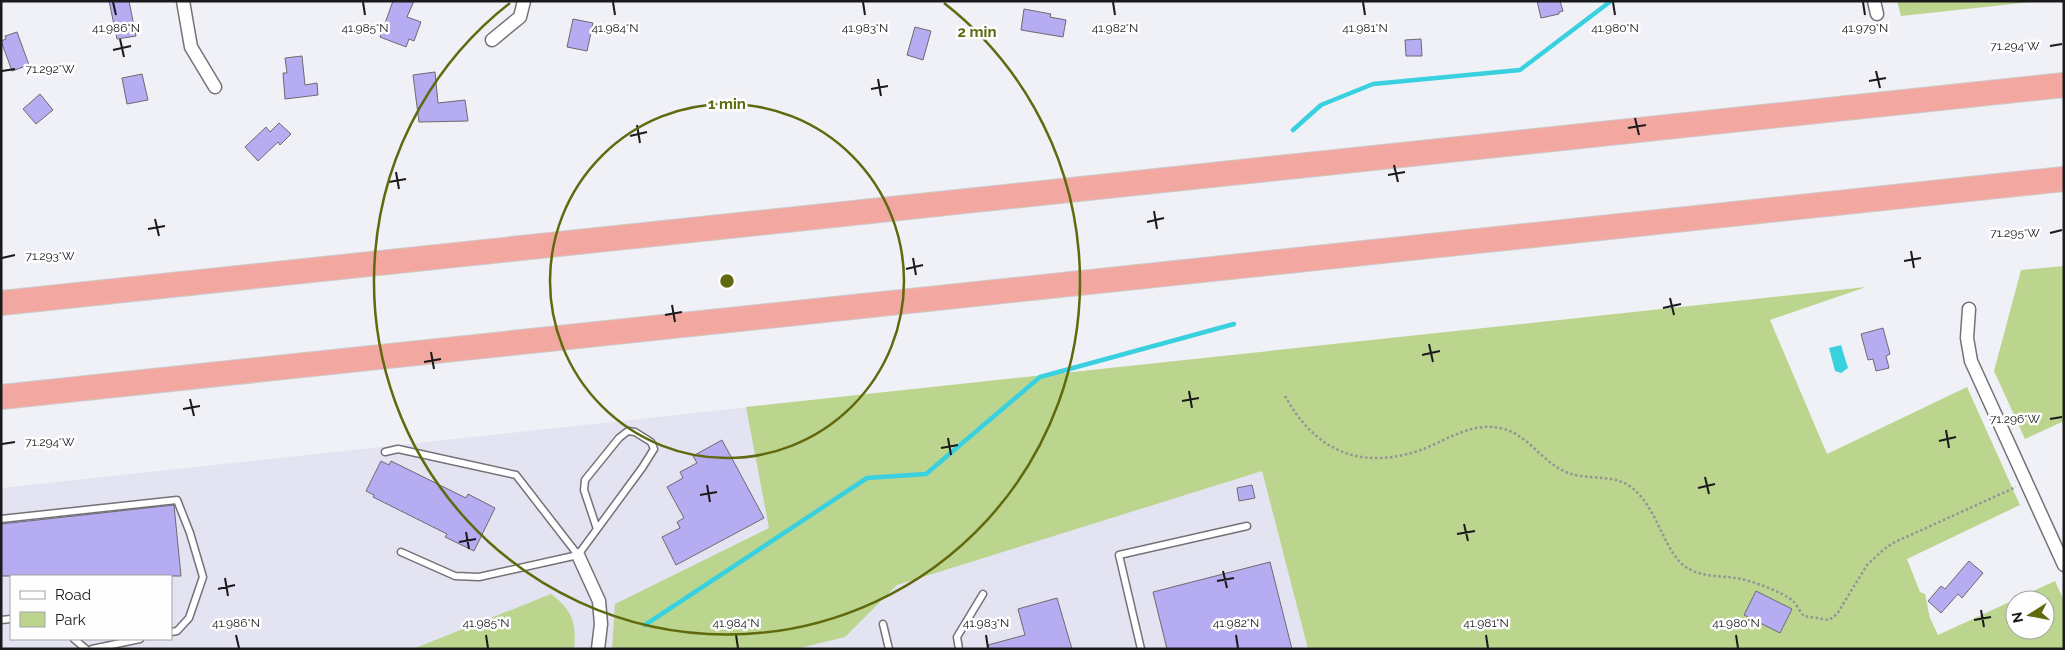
<svg xmlns="http://www.w3.org/2000/svg" width="2065" height="650" font-family="Raleway,sans-serif">
<style>
.built{fill:#e3e3f1;fill-rule:evenodd}
.green{fill:#bcd58e;fill-rule:evenodd}
.water{fill:#39d1df}
.lines{fill:none;stroke-linecap:round;stroke-linejoin:round}
.stream{stroke:#39d1df;stroke-width:4.5}
.building{fill:#b5acf1;stroke:#6b6b70}
.lane-casing{stroke:#727278;stroke-width:9}
.street-casing{stroke:#727278;stroke-width:15}
.highway-casing{stroke:#cdcdcd;stroke-width:26}
.path{stroke:#939398;stroke-width:2.5;stroke-dasharray:2.5 2.5;stroke-linecap:butt}
.lane{stroke:#fff;stroke-width:6}
.street{stroke:#fff;stroke-width:12}
.highway{stroke:#f2a7a0;stroke-width:24}
.ticks{fill:none;stroke:#1a1a1c;stroke-width:2}
.ring{fill:none;stroke:#60690d;stroke-width:2.5}
.ticks-label{font-size:12px;text-anchor:middle;fill:#1a1a1c;stroke:#fefeff;stroke-width:5;stroke-linejoin:round;paint-order:stroke}
.centre{fill:#60690d;stroke:#fefeff;stroke-width:2.5}
.ring-label{font-size:15px;text-anchor:middle;font-weight:bold;fill:#60690d;stroke:#fefeff;stroke-width:5;stroke-linejoin:round;paint-order:stroke}
</style>
<rect width="100%" height="100%" fill="#f0f0f7"/>
<path class="built" d="M1232 355 1308 649H1V488ZM11 576H171V639H11Z"/>
<g class="green">
<polygon points="1897,1 2041,1 1901,16"/>
<polygon points="2064,266 2064,421 2025,439 1994,371 2021,270"/>
<path d="M1866 287 1770 320 1827 454 1967 387 2020 505 1907 559 1920 592 1925 594 1930 618 1938 635 2055 581 2064 601V649H1308L1262 471 897 585 845 637 796 649H612L615 604 769 528 746 407ZM2015 600H2045V630H2015Z"/>
<path d="M551 594C571 609 577 622 574 649H413Z"/>
</g>
<polygon class="water" points="1841,345 1848,368 1841,373 1835,371 1829,348"/>
<g class="lines">
<g class="stream">
<polyline points="1293,130 1321,105 1373,84 1520,70 1611,1"/>
<polyline points="645,625 867,478 926,474 1040,377 1234,324"/>
</g>
</g>
<g class="building">
<polygon points="109,1 129,1 136,36 117,39"/>
<polygon points="393,1 414,1 407,17 421,22 414,41 409,39 406,47 380,37"/>
<polygon points="1537,1 1560,1 1563,11 1559,12 1559,14 1541,18"/>
<polygon points="1024,9 1051,14 1050,17 1066,20 1063,37 1021,30"/>
<polygon points="573,19 593,23 587,51 567,47"/>
<polygon points="915,27 931,31 923,60 907,55"/>
<polygon points="17,32 29,65 12,71 1,41 6,39 5,36"/>
<polygon points="1421,39 1422,56 1406,56 1405,40"/>
<polygon points="302,56 305,85 317,83 318,95 285,99 283,73 287,73 285,58"/>
<polygon points="435,72 438,103 465,100 468,121 419,122 413,75"/>
<polygon points="142,74 148,100 127,104 122,78"/>
<polygon points="40,94 53,110 36,124 23,109"/>
<polygon points="279,123 291,134 280,145 278,142 258,161 245,147 266,127 270,132"/>
<polygon points="1883,328 1890,354 1886,356 1889,368 1876,371 1873,359 1868,360 1861,334"/>
<polygon points="722,440 764,518 676,565 662,537 680,528 677,522 684,518 667,487 683,478 680,472 697,463 693,456"/>
<polygon points="381,461 389,465 391,461 466,498 468,494 495,508 474,551 445,537 447,534 373,497 374,495 366,491"/>
<polygon points="1252,485 1255,498 1239,501 1237,488"/>
<polygon points="174,505 181,576 1,576 1,524"/>
<polygon points="1969,561 1983,573 1962,598 1958,594 1941,613 1928,601 1941,586 1945,589"/>
<polygon points="1270,562 1292,649 1167,649 1153,592"/>
<polygon points="1756,591 1792,609 1780,633 1744,615"/>
<polygon points="1057,598 1072,649 989,649 988,645 1025,635 1018,609"/>
</g>
<g class="lines">
<defs>
<g id="lane">
<polyline points="385,452 398,449 516,475 578,555"/>
<polyline points="1,519 177,500 190,533 203,577 189,618 177,631 171,632"/>
<polyline points="401,552 455,576 479,577 578,555 642,468 654,449 651,442 635,432 628,431 619,438 585,480 584,490 597,529"/>
<polyline points="1,620 11,619"/>
<polyline points="883,624 889,649"/>
<polyline points="74,639 86,649"/>
<polyline points="92,649 140,639"/>
<polyline points="959,649 957,637 983,594"/>
<polyline points="1141,649 1119,555 1247,526"/>
</g>
<g id="street">
<polyline points="183,1 191,47 215,87"/>
<polyline points="1874,1 1877,14"/>
<polyline points="492,40 520,17 524,1"/>
<polyline points="1969,309 1967,338 1971,361 2064,565"/>
<polyline points="578,555 599,601 601,624 598,649"/>
</g>
<g id="highway">
<polyline points="1,303 2064,85"/>
<polyline points="1,397 2064,179"/>
</g>
</defs>
<use href="#lane" class="lane-casing"/>
<use href="#street" class="street-casing"/>
<use href="#highway" class="highway-casing"/>
<path class="path" d="M1285 396C1315 450 1358 470 1418 451 1446 441 1473 420 1504 429 1529 436 1542 462 1566 472 1587 481 1612 473 1631 487 1659 508 1664 556 1689 569 1705 578 1723 575 1741 579 1755 582 1782 592 1793 601 1797 605 1800 612 1804 616L1829 620 1837 614 1867 565 1883 550 1893 543 2016 487"/>
<use href="#lane" class="lane"/>
<use href="#street" class="street"/>
<use href="#highway" class="highway"/>
</g>
<path class="ticks" d="M113 2 116 15M363 2 365 15M613 2 615 15M863 2 865 15M1113 2 1115 15M1363 2 1365 15M1613 2 1615 15M1863 2 1865 15M120 39 124 57M2050 46 2062 44M113 50 131 46M2 71 15 69M1876 71 1880 88M878 79 881 96M1869 81 1886 78M871 89 888 86M1635 118 1639 135M637 125 640 143M1628 128 1646 125M630 136 647 132M1394 165 1398 182M396 172 399 189M1388 175 1405 172M389 182 406 179M1154 211 1157 229M155 219 159 236M1147 222 1164 218M148 229 165 226M2050 233 2062 230M1911 251 1914 268M2 258 15 255M913 258 916 275M1904 261 1921 258M906 269 923 265M1670 298 1674 315M672 305 675 322M1663 308 1681 304M665 315 682 312M1429 344 1433 362M431 352 434 369M1422 355 1440 351M424 362 441 359M1189 391 1192 408M190 399 194 416M1182 401 1199 398M183 409 200 406M2050 419 2062 417M1946 430 1949 448M948 438 951 455M1939 441 1956 437M2 444 15 442M941 448 958 445M1705 477 1709 494M707 485 710 502M1698 488 1715 484M700 495 717 492M1464 524 1468 541M466 532 469 549M1457 534 1475 531M459 542 476 539M1223 571 1227 588M225 578 228 596M1217 581 1234 578M218 589 235 585M1981 610 1984 627M1974 620 1991 617M236 635 239 648M486 635 488 648M736 635 738 648M986 635 988 648M1236 635 1238 648M1486 635 1488 648M1736 635 1738 648"/>
<g class="ring">
<circle cx="727" cy="281" r="177"/>
<path d="M944 3A353 353 0 1 1 510 3"/>
</g>
<g class="ticks-label">
<text x="615" y="32">41.984°N</text>
<text x="865" y="32">41.983°N</text>
<text x="1115" y="32">41.982°N</text>
<text x="1365" y="32">41.981°N</text>
<text x="1615" y="32">41.980°N</text>
<text x="1865" y="32">41.979°N</text>
<text x="116" y="32">41.986°N</text>
<text x="365" y="32">41.985°N</text>
<text x="2015" y="50">71.294°W</text>
<text x="50" y="73">71.292°W</text>
<text x="2015" y="237">71.295°W</text>
<text x="50" y="260">71.293°W</text>
<text x="2015" y="423">71.296°W</text>
<text x="50" y="446">71.294°W</text>
<text x="236" y="627">41.986°N</text>
<text x="486" y="627">41.985°N</text>
<text x="736" y="627">41.984°N</text>
<text x="986" y="627">41.983°N</text>
<text x="1236" y="627">41.982°N</text>
<text x="1486" y="627">41.981°N</text>
<text x="1736" y="627">41.980°N</text>
</g>
<circle cx="727" cy="281" r="8" class="centre"/>
<g class="ring-label">
<text x="977" y="37">2 min</text>
<text x="727" y="109">1 min</text>
</g>
<rect width="2065" height="650" fill="none" stroke="#1a1a1c" stroke-width="5"/>
<rect x="10" y="575" width="162" height="65" fill="#fefeff" stroke="#a3a3a4"/>
<rect x="20" y="591" width="25" height="8" fill="#ffffff" stroke="#a3a3a4"/>
<text x="55" y="600" font-size="15" fill="#1a1a1c">Road</text>
<rect x="20" y="612" width="25" height="15" fill="#bcd58e" stroke="#a3a3a4"/>
<text x="55" y="625" font-size="15" fill="#1a1a1c">Park</text>
<g transform="translate(2030 615) rotate(259)"><circle r="24" fill="#fefeff" stroke="#a3a3a4"/>
<path d="M0-4L9 19L0 12L-9 19Z" fill="#60690d"/>
<text y="-8" font-size="14" font-weight="bold" text-anchor="middle" fill="#1a1a1c">N</text>
</g>
</svg>
